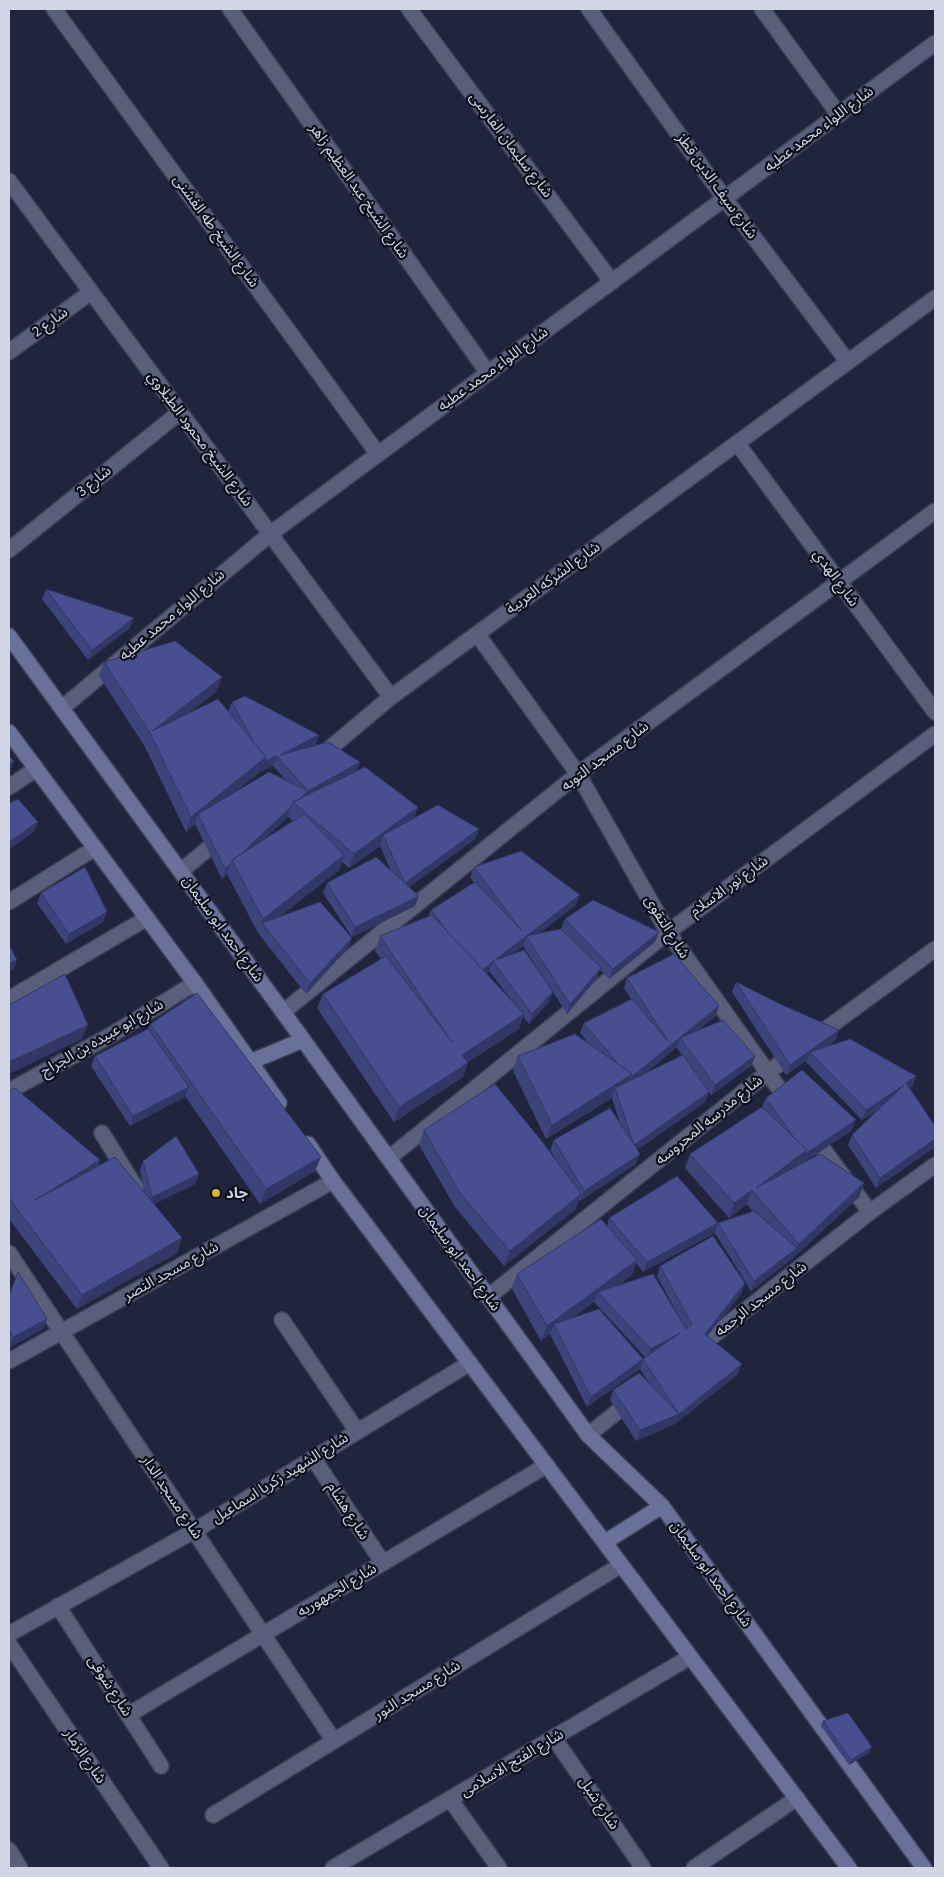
<svg xmlns="http://www.w3.org/2000/svg" width="944" height="1877" font-family="'Source Sans 3','Noto Sans Arabic',sans-serif">
<style>
.lines{fill:none;stroke-linecap:round;stroke-linejoin:round}
.street-casing{stroke:#3e4056;stroke-width:18}
.secondary-casing{stroke:#3e4056;stroke-width:18}
.street{stroke:#595e7b;stroke-width:15}
.secondary{stroke:#697099;stroke-width:15}
.wall{fill:#3d447c;fill-rule:evenodd}
.shaded-wall{fill:#323765}
.building{fill:#474f90;stroke:#323765}
.poi-dot{fill:#d2b635;stroke:#0c0e19;stroke-width:2}
.labels{text-anchor:middle;dominant-baseline:central;stroke-width:4.5;stroke-linejoin:round;paint-order:stroke}
.street-label{font-size:15px;fill:#d2d5e6;stroke:#0c0e19}
.poi-label{font-size:15px;font-weight:bold;fill:#d2d5e6;stroke:#0c0e19;text-anchor:start}
</style>
<rect width="100%" height="100%" fill="#20243d"/>
<g class="lines">
<defs>
<g id="street">
<polyline points="54,9 378,454"/>
<polyline points="230,9 488,373"/>
<polyline points="409,9 612,282"/>
<polyline points="589,9 725,199 848,362"/>
<polyline points="762,9 839,115"/>
<polyline points="9,181 391,697"/>
<polyline points="9,352 91,292"/>
<polyline points="737,443 935,712"/>
<polyline points="9,550 180,412"/>
<polyline points="477,634 578,774 668,932 790,1104"/>
<polyline points="62,708 270,534 935,43"/>
<polyline points="317,759 391,697 935,298"/>
<polyline points="9,787 36,769"/>
<polyline points="181,871 222,837"/>
<polyline points="9,902 95,848"/>
<polyline points="9,999 147,918"/>
<polyline points="283,1012 578,774 935,511"/>
<polyline points="814,1038 935,949"/>
<polyline points="9,1091 113,1034 195,983"/>
<polyline points="102,1133 136,1188"/>
<polyline points="811,1133 870,1212"/>
<polyline points="389,1158 668,932 935,734"/>
<polyline points="9,1253 334,1741"/>
<polyline points="488,1297 767,1073 794,1053"/>
<polyline points="282,1320 357,1431"/>
<polyline points="695,1350 870,1212 935,1165"/>
<polyline points="9,1361 333,1181"/>
<polyline points="588,1435 632,1400"/>
<polyline points="313,1458 383,1563"/>
<polyline points="58,1606 161,1766"/>
<polyline points="9,1634 194,1531 470,1363"/>
<polyline points="9,1644 161,1868"/>
<polyline points="128,1715 547,1465"/>
<polyline points="554,1738 643,1868"/>
<polyline points="450,1799 499,1868"/>
<polyline points="213,1815 621,1565"/>
<polyline points="9,1850 20,1868"/>
<polyline points="333,1868 690,1657"/>
<polyline points="694,1868 797,1798"/>
</g>
<g id="secondary">
<polyline points="9,636 283,1012 588,1435 662,1506 924,1868"/>
<polyline points="9,732 195,983 279,1103"/>
<polyline points="250,1062 303,1040"/>
<polyline points="308,1144 333,1181 849,1868"/>
<polyline points="605,1542 662,1506"/>
</g>
</defs>
<use href="#street" class="street-casing"/>
<use href="#secondary" class="secondary-casing"/>
<use href="#street" class="street"/>
<use href="#secondary" class="secondary"/>
</g>
<g class="wall">
<polygon points="46,589 130,628 88,660 42,599"/>
<path d="M104 662 222 677 216 692 189 713 228 712 232 702 319 735 315 746 357 771 414 818 479 829 475 839 409 887 415 906 352 937 323 893 327 883 391 871 380 846 349 868 342 862 339 870 279 917 352 938 348 948 306 994 258 933 227 874 222 879 195 824 186 832 145 747 99 676ZM273 766 286 780 234 793 261 771ZM288 817 293 821 263 840Z"/>
<path d="M474 867 576 905 540 933 561 929 565 919 655 942 609 979 600 970 597 978 567 1014 553 992 549 1002 529 1024 523 1016 519 1029 468 1062 463 1077 394 1122 317 1008 323 994 381 959 375 951 380 936 428 917 431 910 474 883 470 877ZM523 946 544 979 511 955ZM489 971 513 1002 486 974Z"/>
<polygon points="41,893 107,912 103,922 66,944 37,903"/>
<path d="M627 978 716 1016 697 1031 755 1056 751 1066 711 1095 709 1092 705 1102 637 1150 636 1164 580 1201 579 1200 576 1209 504 1266 455 1207 419 1145 424 1130 557 1161 550 1150 554 1140 620 1124 612 1098 546 1139 513 1071 518 1056 590 1045 580 1033 584 1023 631 999 624 988ZM677 1047V1048L682 1055 646 1073Z"/>
<polygon points="736,982 782,1005 839,1030 836,1040 826,1047 913,1086 910,1088 935,1126 935,1147 876,1188 848,1145 852,1135 877,1111 862,1120 806,1062 807,1060 786,1075 732,992"/>
<polygon points="150,1024 315,1171 260,1204 185,1096 130,1126 91,1066 95,1056 148,1029"/>
<polygon points="9,1091 100,1160 98,1166 145,1194 140,1171 143,1161 199,1174 195,1184 154,1204 182,1238 177,1253 77,1309 9,1219"/>
<polygon points="766,1098 852,1130 803,1163 864,1183 859,1197 793,1258 751,1291 715,1233 643,1272 636,1263 632,1275 616,1287 685,1328 657,1276 660,1266 742,1293 707,1336 738,1374 675,1424 636,1441 610,1400 613,1390 649,1383 640,1369 643,1359 645,1357 594,1302 572,1318 640,1369 587,1407 550,1334 541,1341 512,1289 517,1274 607,1226 609,1218 718,1223 753,1212 747,1204 729,1218 685,1168 690,1154 762,1107"/>
<polygon points="9,1296 47,1319 43,1329 10,1347 9,1346"/>
<polygon points="823,1721 870,1752 849,1765 821,1726"/>
</g>
<g class="shaded-wall">
<polygon points="134,618 130,628 88,660 92,650"/>
<polygon points="222,677 216,692 154,741 152,731"/>
<polygon points="319,735 315,746 280,755"/>
<polygon points="277,756 273,766 261,771 201,819 198,814 195,824 186,832 191,817 266,757"/>
<polygon points="14,761 10,771 9,772 9,764"/>
<polygon points="360,762 357,772 304,801 308,791"/>
<polygon points="308,791 304,801 295,804"/>
<polygon points="291,807 288,817 235,866 233,862"/>
<polygon points="418,807 413,822 383,835 380,846 349,868 354,854"/>
<polygon points="38,822 34,832 9,850 9,842"/>
<polygon points="479,829 475,839 401,893 405,883"/>
<polygon points="344,855 339,870 265,927 262,923 263,919"/>
<polygon points="230,864 227,874 222,879 225,869"/>
<polygon points="580,895 576,905 530,941 526,936"/>
<polygon points="419,896 415,906 352,937 355,927"/>
<polygon points="107,912 103,922 66,944 69,934"/>
<polygon points="659,932 655,942 609,979 613,969"/>
<polygon points="526,936 523,946 496,966 493,961"/>
<polygon points="352,938 348,948 306,994 310,983"/>
<polygon points="17,960 13,970 9,971 9,963"/>
<polygon points="493,962 489,971 475,982 479,972"/>
<polygon points="601,968 597,978 567,1014 570,1004"/>
<polygon points="553,992 549,1002 529,1024 532,1014"/>
<polygon points="719,1006 716,1016 683,1042 680,1038 677,1047 627,1088 630,1078"/>
<polygon points="524,1014 519,1029 457,1069 462,1055"/>
<polygon points="88,1025 82,1039 9,1074 9,1062"/>
<polygon points="839,1030 836,1040 813,1056 810,1052 807,1060 786,1075 790,1065"/>
<polygon points="755,1056 751,1066 711,1095 715,1085"/>
<polygon points="468,1063 463,1077 394,1122 399,1107"/>
<polygon points="632,1074 627,1088 615,1088 612,1098 546,1139 552,1125"/>
<polygon points="916,1076 913,1086 903,1093 906,1083"/>
<polygon points="904,1085 900,1095 862,1120 866,1110"/>
<polygon points="189,1087 185,1097 130,1126 133,1116"/>
<polygon points="709,1092 705,1102 630,1155 634,1145"/>
<polygon points="856,1120 852,1130 802,1164 756,1188 807,1150"/>
<polygon points="935,1139 935,1147 876,1188 880,1178"/>
<polygon points="640,1154 636,1164 580,1201 584,1191"/>
<polygon points="321,1157 315,1171 260,1204 266,1189"/>
<polygon points="100,1160 95,1174 35,1200"/>
<polygon points="199,1174 195,1184 148,1207 152,1197"/>
<polygon points="864,1183 859,1197 793,1258 751,1291 754,1281 797,1248 799,1244"/>
<polygon points="752,1190 747,1204 729,1218 734,1203"/>
<polygon points="581,1194 576,1209 504,1266 510,1251"/>
<polygon points="718,1223 715,1233 643,1272 647,1262"/>
<polygon points="182,1238 177,1253 77,1309 82,1295"/>
<polygon points="637,1260 632,1275 602,1297 598,1292 594,1302 557,1330 554,1324 550,1334 541,1341 547,1326"/>
<polygon points="745,1283 742,1293 701,1344 705,1334"/>
<polygon points="47,1319 43,1329 10,1347 13,1337"/>
<polygon points="680,1333 647,1359 651,1349"/>
<polygon points="643,1359 640,1369 587,1407 591,1397"/>
<polygon points="742,1364 738,1374 675,1424 636,1441 640,1430 679,1414"/>
<polygon points="872,1747 870,1752 849,1765 851,1760"/>
</g>
<g class="building">
<polygon points="46,589 134,618 92,650"/>
<polygon points="175,641 222,677 152,731 218,699 266,757 191,817 150,733 104,662"/>
<polygon points="245,696 319,735 280,755 328,742 360,762 308,791 277,756 264,761 266,757 254,743 232,702"/>
<polygon points="9,756 14,761 9,764"/>
<polygon points="365,767 418,807 354,854 293,802"/>
<polygon points="269,772 308,791 299,799 293,802 291,807 241,854 232,860 230,864 225,869 198,814"/>
<polygon points="18,799 38,822 9,842 9,803"/>
<polygon points="438,805 479,829 405,883 383,835"/>
<polygon points="304,814 344,855 263,919 232,860"/>
<polygon points="521,851 580,895 482,970 450,935 431,910 475,882 522,931 474,867"/>
<polygon points="376,857 419,896 355,927 327,883"/>
<polygon points="85,867 107,912 69,934 41,893"/>
<polygon points="593,900 659,932 613,969 565,919"/>
<polygon points="320,902 352,938 310,983 262,923"/>
<polygon points="432,915 524,1014 462,1055 468,1063 399,1107 323,994 386,956 452,1042 380,936"/>
<polygon points="561,929 601,968 570,1004 526,936"/>
<polygon points="9,945 17,960 9,963"/>
<polygon points="524,950 553,992 532,1014 493,961"/>
<polygon points="674,954 719,1006 630,1078 632,1074 619,1065 584,1023 632,999 668,1041 627,978"/>
<polygon points="65,974 88,1025 9,1062 9,1005"/>
<polygon points="736,982 782,1005 839,1030 790,1065"/>
<polygon points="197,993 321,1157 266,1189 150,1024"/>
<polygon points="723,1020 755,1056 715,1085 680,1038"/>
<polygon points="148,1029 189,1087 133,1116 95,1056"/>
<polygon points="575,1034 632,1074 552,1125 518,1056"/>
<polygon points="850,1039 916,1076 906,1083 935,1126 935,1139 880,1178 852,1135 904,1085 866,1110 810,1052"/>
<polygon points="683,1055 709,1092 634,1145 615,1088"/>
<polygon points="802,1070 856,1120 805,1154 807,1150 793,1136 766,1098"/>
<polygon points="495,1084 544,1144 581,1194 510,1251 460,1193 424,1130"/>
<polygon points="15,1088 100,1160 35,1200 115,1157 182,1238 82,1295 9,1198 9,1091"/>
<polygon points="762,1107 807,1150 756,1188 820,1154 864,1183 799,1244 752,1190 734,1203 690,1154"/>
<polygon points="610,1108 640,1154 584,1191 554,1140"/>
<polygon points="176,1136 199,1174 152,1197 143,1161"/>
<polygon points="677,1176 718,1223 647,1262 609,1218"/>
<polygon points="754,1211 797,1248 754,1281 718,1223"/>
<polygon points="601,1219 637,1260 547,1326 517,1274"/>
<polygon points="713,1236 745,1283 705,1334 742,1364 679,1414 640,1430 613,1390 639,1373 679,1414 643,1359 680,1333 651,1349 598,1292 653,1274 686,1329 692,1324 660,1266"/>
<polygon points="18,1272 47,1319 13,1337 9,1329 9,1296"/>
<polygon points="599,1309 643,1359 591,1397 554,1324"/>
<polygon points="848,1713 872,1747 851,1760 823,1721"/>
</g>
<circle class="poi-dot" cx="216" cy="1193" r="5"/>
<g class="labels">
<g class="street-label">
<text transform="translate(819 129) rotate(-37)">شارع اللواء محمد عطيه</text>
<text transform="translate(511 145) rotate(53)">شارع سليمان الفارسى</text>
<text transform="translate(717 186) rotate(54)">شارع سيف الدين قطز</text>
<text transform="translate(359 191) rotate(55)">شارع الشيخ عبد العظيم زاهر</text>
<text transform="translate(216 231) rotate(54)">شارع الشيخ طه الفشنى</text>
<text transform="translate(50 322) rotate(-36)">شارع 2</text>
<text transform="translate(493 369) rotate(-36)">شارع اللواء محمد عطيه</text>
<text transform="translate(200 439) rotate(53)">شارع الشيخ محمود الطبلاوي</text>
<text transform="translate(94 481) rotate(-39)">شارع 3</text>
<text transform="translate(553 578) rotate(-36)">شارع الشركه العربية</text>
<text transform="translate(836 578) rotate(54)">شارع الهدي</text>
<text transform="translate(172 615) rotate(-40)">شارع اللواء محمد عطيه</text>
<text transform="translate(605 756) rotate(-37)">شارع مسجد التوبه</text>
<text transform="translate(729 886) rotate(-36)">شارع نور الاسلام</text>
<text transform="translate(667 927) rotate(58)">شارع التقوى</text>
<text transform="translate(223 929) rotate(54)">شارع احمد ابو سليمان</text>
<text transform="translate(102 1038) rotate(-30)">شارع ابو عبيده بن الجراح</text>
<text transform="translate(709 1120) rotate(-39)">شارع مدرسه المحروسه</text>
<text transform="translate(460 1258) rotate(54)">شارع احمد ابو سليمان</text>
<text transform="translate(171 1271) rotate(-29)">شارع مسجد النصر</text>
<text transform="translate(761 1299) rotate(-38)">شارع مسجد الرحمه</text>
<text transform="translate(280 1478) rotate(-32)">شارع الشهيد زكريا اسماعيل</text>
<text transform="translate(172 1497) rotate(56)">شارع مسجد الدار</text>
<text transform="translate(348 1511) rotate(57)">شارع هشام</text>
<text transform="translate(711 1574) rotate(54)">شارع احمد ابو سليمان</text>
<text transform="translate(337 1590) rotate(-31)">شارع الجمهوريه</text>
<text transform="translate(110 1686) rotate(57)">شارع شوقى</text>
<text transform="translate(417 1690) rotate(-32)">شارع مسجد النور</text>
<text transform="translate(85 1756) rotate(56)">شارع الزمار</text>
<text transform="translate(512 1763) rotate(-31)">شارع الفتح الاسلامى</text>
<text transform="translate(599 1803) rotate(56)">شارع شبل</text>
</g>
<g class="poi-label">
<text x="226" y="1193">جاد</text>
</g>
</g>
<rect width="944" height="1877" fill="none" stroke="#d2d5e6" stroke-width="20"/>
</svg>
